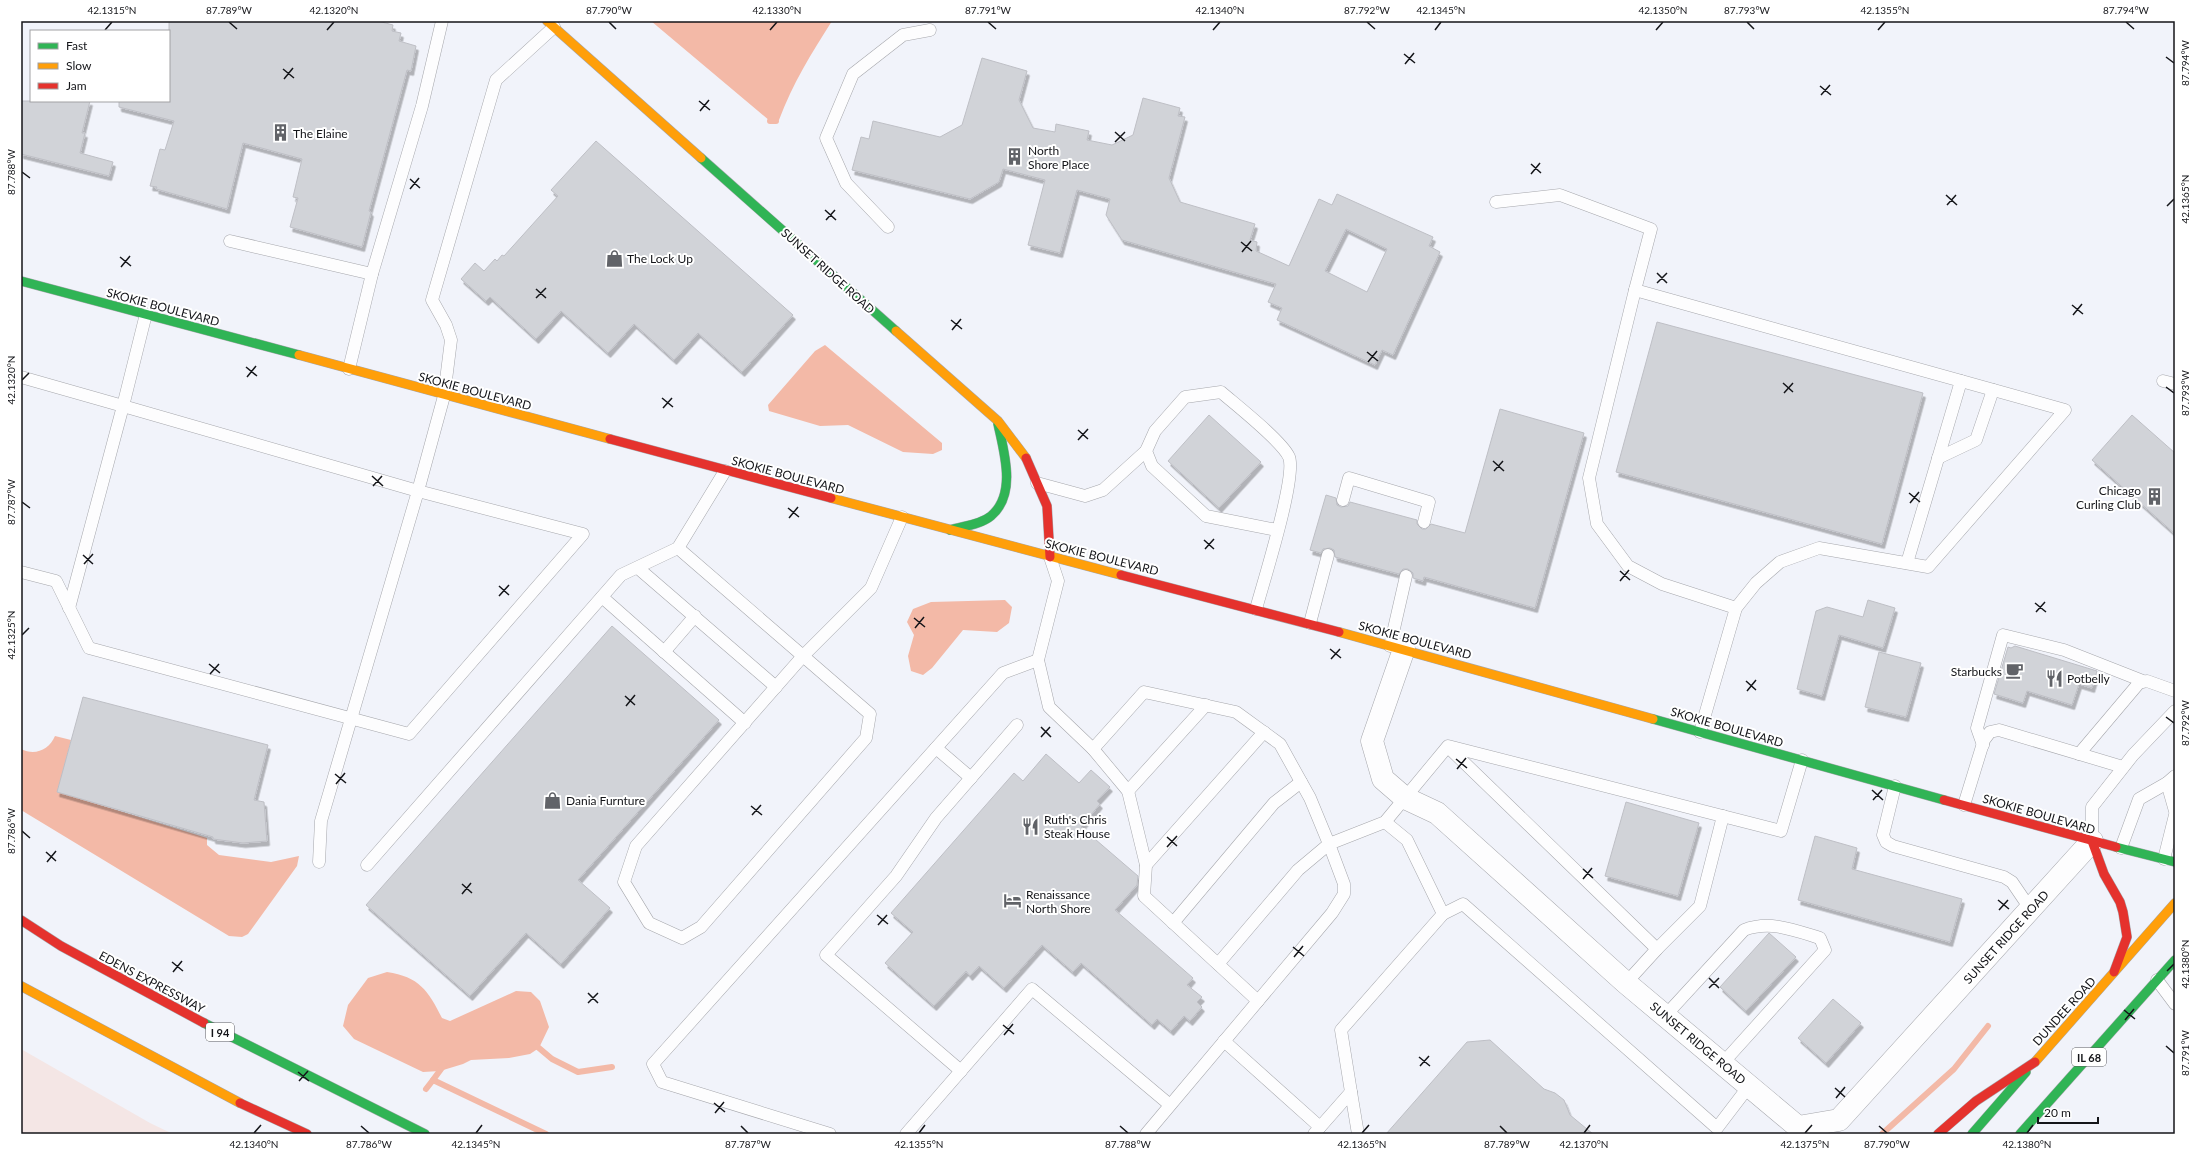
<svg xmlns="http://www.w3.org/2000/svg" width="2196" height="1155" font-family="Lato,sans-serif">
<style>
.green{fill:#f4e6e5}
.water{fill:#f3b9a7}
.lines{fill:none;stroke-linecap:round;stroke-linejoin:round}
.stream{stroke:#f3b9a7;stroke-width:6}
.building{fill:#d1d3d8;stroke:#bebfc5;fill-rule:evenodd;filter:url(#shadow)}
.lane-casing{stroke:#a6a7ac;stroke-width:13}
.street-casing{stroke:#a6a7ac;stroke-width:23}
.fast-casing{stroke:#a6a7ac;stroke-width:10}
.slow-casing{stroke:#a6a7ac;stroke-width:10}
.jam-casing{stroke:#a6a7ac;stroke-width:10}
.lane{stroke:#fdfdfe;stroke-width:12}
.street{stroke:#fdfdfe;stroke-width:22}
.fast{stroke:#30b455;stroke-width:9}
.slow{stroke:#ff9f0a;stroke-width:9}
.jam{stroke:#e5322d;stroke-width:9}
.ticks{fill:none;stroke:#141519;stroke-width:1.5}
.labels{text-anchor:middle;dominant-baseline:central;stroke-width:4;stroke-linejoin:round;paint-order:stroke}
.shield{fill:#fff;stroke:#5a5b5e;stroke-width:1}
.shield-label{font-size:11px;font-weight:bold;fill:#141519}
.poi-label{font-size:12px;fill:#141519;stroke:#fff;text-anchor:start}
.street-label{font-size:12px;fill:#141519;stroke:#fff}
.neatline{fill:none;stroke:#141519;stroke-width:1.5}
.ticks-label{font-size:10px;text-anchor:middle;fill:#141519}
</style>
<defs>
<filter id="shadow"><feDropShadow dx="2.5" dy="4.5" stdDeviation="0" flood-color="#0004"/></filter>
</defs>
<rect width="100%" height="100%" fill="#f1f3fa"/>
<polygon class="green" points="21,1049 150,1123 173,1134 21,1134"/>
<g class="water">
<path d="M651 21H832C811 54 793 83 779 120L770 121Z"/>
<polygon points="825,345 942,443 942,450 933,454 903,452 848,425 820,426 769,411 768,405 815,351"/>
<polygon points="1005,600 1012,607 1009,623 997,632 963,630 932,668 923,675 911,671 908,656 914,635 907,622 913,609 931,602"/>
<path d="M55 736 71 740 58 792 207 838V845L219 855 271 862 299 856 297 866 248 934 242 937 229 936 21 810V749C35 756 49 750 55 736Z"/>
<path d="M387 972C419 977 428 990 442 1018L450 1021 516 991 531 992 540 1001 549 1027 539 1048 530 1054 509 1058 471 1060 463 1064 440 1071 423 1072 354 1039 343 1026 348 1005 368 978Z"/>
</g>
<g class="lines">
<g class="stream">
<polyline points="770,121 776,121"/>
<polyline points="533,1043 552,1059 578,1072 612,1067"/>
<polyline points="433,1080 444,1065"/>
<polyline points="426,1089 433,1080 546,1134"/>
<polyline points="1882,1134 1954,1069 1988,1026"/>
</g>
</g>
<g class="building">
<polygon points="169,21 378,21 393,25 392,31 401,33 399,41 416,46 411,71 407,70 369,211 371,212 362,247 290,227 298,198 293,197 302,159 243,143 227,209 156,189 157,187 150,186 160,149 165,150 174,121 119,107 119,101 169,101"/>
<path d="M982 58 1027 71 1019 100 1033 128 1055 132 1056 124 1089 131 1087 140 1112 145 1133 135 1143 98 1180 108 1178 116 1185 117 1169 178 1180 202 1255 224 1250 240 1257 242 1256 251 1289 266 1319 199 1332 205 1337 194 1433 237 1429 246 1440 252 1393 355 1382 350 1375 365 1277 320 1282 308 1268 302 1276 284 1122 240 1106 215 1110 199 1077 190 1060 253 1028 245 1045 180 1003 169 999 182 970 199 852 170 861 137 869 139 873 121 940 137 962 125ZM1346 229 1387 249 1367 292 1325 271Z"/>
<polygon points="21,101 90,101 82,133 85,133 80,153 113,162 109,176 21,154"/>
<polygon points="596,141 793,315 742,372 698,333 674,360 634,324 608,353 561,311 536,339 490,297 486,301 461,279 475,263 484,271 495,259 497,261 502,255 504,256 558,196 551,190"/>
<polygon points="1657,322 1923,393 1882,544 1616,472"/>
<polygon points="1500,409 1584,433 1535,608 1424,577 1423,581 1413,578 1413,573 1408,569 1403,569 1399,574 1335,557 1334,550 1330,548 1323,549 1321,553 1310,550 1326,495 1336,498 1337,505 1341,507 1348,506 1350,502 1417,520 1417,524 1422,529 1426,529 1431,524 1465,533"/>
<polygon points="1209,415 1261,462 1219,508 1168,461"/>
<polygon points="2132,415 2175,453 2175,534 2092,460"/>
<polygon points="1868,600 1895,608 1883,648 1839,635 1822,696 1797,689 1816,611 1827,607 1863,617"/>
<polygon points="612,626 719,720 578,880 610,908 561,964 526,933 470,996 366,905"/>
<polygon points="2015,646 2097,671 2092,688 2079,684 2072,705 2027,691 2023,703 1994,694 2008,647 2011,648"/>
<polygon points="1879,652 1921,663 1906,717 1865,707"/>
<polygon points="83,697 268,745 254,800 264,802 267,841 243,843 213,839 213,837 57,792"/>
<polygon points="1046,754 1079,783 1091,770 1110,787 1097,801 1100,804 1081,827 1138,876 1137,885 1115,910 1193,978 1187,985 1202,997 1197,1002 1202,1007 1190,1021 1184,1016 1171,1031 1157,1019 1152,1025 1081,963 1073,972 1042,945 1004,988 979,966 970,976 966,971 934,1006 885,963 913,932 891,913 1014,773 1023,781"/>
<polygon points="1626,802 1699,823 1678,896 1605,876"/>
<polygon points="1815,836 1857,848 1852,869 1962,899 1950,942 1798,900"/>
<polygon points="1769,933 1796,957 1746,1011 1720,987"/>
<polygon points="1833,999 1861,1023 1826,1063 1798,1038"/>
<polygon points="1490,1040 1544,1089 1555,1093 1564,1100 1570,1115 1593,1134 1386,1134 1467,1042"/>
</g>
<g class="lines">
<defs>
<g id="lane">
<polyline points="1496,202 1560,195 1651,229 1635,290 2065,410 1928,567 1819,548 1780,562 1756,583 1736,608 1700,732"/>
<polyline points="888,227 846,183 826,138 853,74 903,35 930,30"/>
<polyline points="230,241 372,274"/>
<polyline points="1635,290 1589,478 1597,524 1628,566 1662,584 1736,608"/>
<polyline points="146,314 123,406 418,491 321,821 319,862"/>
<polyline points="349,369 372,274 422,106 442,21"/>
<polyline points="21,377 123,406 69,608"/>
<polyline points="2163,381 2175,384"/>
<polyline points="1938,458 1976,440 1993,390"/>
<polyline points="1037,483 1085,496 1103,490 1146,451"/>
<polyline points="1343,500 1349,478 1429,502 1424,522"/>
<polyline points="678,548 803,656 871,588 902,517"/>
<polyline points="1050,557 1058,581 1038,660 1049,707 1093,749 1144,692 1236,712 1280,744 1310,798 1329,844 1385,822 1448,746 1781,831 1802,760"/>
<polyline points="1907,563 1961,381"/>
<polyline points="638,568 776,687"/>
<polyline points="21,572 56,581 89,648 409,734 583,534 418,491 444,396 451,340 446,325 432,300 496,80 554,27"/>
<polyline points="602,597 745,723"/>
<path d="M1256 609C1263 583 1297 477 1289 457 1282 441 1236 405 1221 392L1185 397 1155 431 1146 451 1152 466 1206 516 1277 530"/>
<polyline points="1310,623 1328,555"/>
<polyline points="1390,646 1406,576"/>
<polyline points="664,652 695,616"/>
<polygon points="803,656 870,714 866,738 701,927 682,938 649,923 624,882 636,846"/>
<polyline points="1983,745 1977,728 2003,635 2064,650 2143,681"/>
<polyline points="1448,747 1657,949 1700,906 1723,816"/>
<polyline points="936,748 971,778"/>
<polyline points="1093,749 1128,791 1146,865 1144,896 1258,1001"/>
<polyline points="2079,754 2139,683 2147,681 2175,691"/>
<polyline points="2167,783 2175,811"/>
<polyline points="1895,786 1883,835 1886,842 1893,846 2004,877 2012,882 2031,910"/>
<polyline points="1128,791 1206,705"/>
<polyline points="1964,805 1984,740 1990,732 1999,730 2123,767"/>
<polyline points="1385,822 1407,840 1443,914 1463,904 1717,1128 1749,1086"/>
<polyline points="2092,841 2092,807 2133,755 2175,711"/>
<polyline points="2121,848 2139,799 2167,783 2175,776"/>
<polyline points="2164,859 2175,815"/>
<polyline points="367,865 621,575 678,548 725,471"/>
<polyline points="1146,865 1264,732"/>
<polyline points="1173,923 1274,803 1301,782"/>
<polyline points="2157,980 2175,1004"/>
<polyline points="1626,983 1657,949"/>
<path d="M1665 1016 1744 930C1770 920 1794 930 1820 938L1825 950 1722 1064"/>
<polyline points="1224,1041 1320,1127"/>
<polyline points="961,1071 826,955 896,876 936,818 1017,725"/>
<polyline points="1351,1092 1341,1030 1443,914"/>
<polyline points="830,1134 662,1082 653,1064 1003,673 1038,660"/>
<polyline points="906,1134 1032,989 1170,1105"/>
<polyline points="1146,1134 1332,913 1344,894 1344,884 1329,844 1298,870 1218,964"/>
<polyline points="1314,1134 1351,1092 1358,1134"/>
</g>
<polyline id="street" points="1404,649 1372,741 1383,779 1405,798 1437,813 1626,983 1798,1127 1839,1120 2092,841"/>
<g id="fast">
<polyline points="701,158 896,331"/>
<polyline points="21,281 299,355"/>
<path d="M950 530C963 526 980 525 991 516 1017 494 1004 452 998 424"/>
<polyline points="1653,719 1944,800"/>
<polyline points="2116,847 2175,862"/>
<polyline points="204,1023 425,1134"/>
<polyline points="1972,1134 2026,1072"/>
<polyline points="2020,1134 2175,960"/>
</g>
<g id="slow">
<polyline points="547,21 701,158"/>
<polyline points="896,331 998,421 1026,458"/>
<polyline points="299,355 610,439"/>
<polyline points="831,498 1121,575"/>
<polyline points="1339,632 1653,719"/>
<polyline points="21,986 240,1103"/>
<polyline points="2035,1062 2175,903"/>
</g>
<g id="jam">
<polyline points="610,439 831,498"/>
<polyline points="1026,458 1047,506 1050,557"/>
<polyline points="1121,575 1339,632"/>
<polyline points="1944,800 2116,847"/>
<polyline points="2092,841 2104,874 2120,902 2123,912 2127,937 2114,972"/>
<polyline points="21,920 61,946 204,1023"/>
<polyline points="240,1103 307,1134"/>
<polyline points="1938,1134 1976,1101 2035,1062"/>
</g>
</defs>
<use href="#lane" class="lane-casing"/>
<use href="#street" class="street-casing"/>
<use href="#fast" class="fast-casing"/>
<use href="#slow" class="slow-casing"/>
<use href="#jam" class="jam-casing"/>
<use href="#lane" class="lane"/>
<use href="#street" class="street"/>
<use href="#fast" class="fast"/>
<use href="#slow" class="slow"/>
<use href="#jam" class="jam"/>
</g>
<path class="ticks" d="M229 22 237 29M609 22 616 29M988 22 996 29M1367 22 1375 29M1747 22 1754 29M2126 22 2134 29M105 30 112 22M327 30 334 22M770 30 777 22M1213 30 1220 22M1435 30 1441 22M1656 30 1663 22M1878 30 1885 22M1404 54 1415 63M2166 57 2174 63M1405 64 1414 53M283 69 294 78M284 79 293 68M1820 86 1831 95M1821 95 1830 85M699 101 710 110M700 111 709 100M1115 132 1125 141M1115 142 1125 132M1531 164 1541 173M22 172 30 178M1531 174 1540 163M410 179 420 188M410 189 419 178M1946 195 1957 205M1947 205 1956 195M2167 206 2174 199M825 210 836 220M826 220 835 210M1241 242 1252 251M1242 252 1251 241M120 257 131 266M121 267 130 256M1657 273 1667 283M1657 283 1667 273M536 289 546 298M536 298 546 288M2072 305 2083 314M2073 315 2082 304M951 320 962 329M952 330 961 319M1367 352 1378 361M1368 362 1377 351M246 367 257 376M247 377 256 366M22 380 29 373M1783 383 1793 392M2166 387 2174 393M1784 393 1793 383M662 398 673 407M663 408 672 398M1078 430 1088 439M1078 440 1088 429M1493 461 1504 471M1494 471 1503 461M372 476 383 486M373 486 382 476M1909 493 1920 502M22 502 30 508M1910 503 1919 492M788 508 799 517M789 518 798 507M1204 540 1214 549M1205 549 1214 539M83 555 93 564M84 564 93 554M1620 571 1630 580M1620 581 1629 570M499 586 509 595M499 596 509 585M2035 603 2046 612M2036 612 2045 602M914 618 925 627M915 628 924 617M22 635 29 628M1330 649 1341 658M1331 659 1340 649M209 664 220 673M210 674 219 664M1746 681 1756 690M1747 691 1756 680M625 696 635 705M626 706 635 695M2166 717 2174 723M1041 727 1051 737M1041 737 1050 727M1456 759 1467 768M1457 769 1466 758M335 774 346 783M336 784 345 773M1872 790 1883 800M1873 800 1882 790M751 806 762 815M752 815 761 805M22 831 30 838M1167 837 1177 846M1167 847 1177 836M46 852 56 861M47 862 56 851M1583 869 1593 878M1583 879 1592 868M462 884 472 893M462 894 471 883M1998 900 2009 909M1999 910 2008 900M877 915 888 924M878 925 887 915M1293 947 1304 956M1294 957 1303 946M172 962 183 971M2167 971 2174 964M173 972 182 961M1709 978 1719 988M1709 988 1719 978M588 993 598 1003M588 1003 598 993M2124 1010 2135 1019M2125 1020 2134 1009M1003 1025 1014 1034M1004 1035 1013 1024M2166 1046 2174 1053M1419 1057 1430 1066M1420 1066 1429 1056M298 1072 309 1081M299 1081 308 1071M1835 1088 1845 1097M1836 1098 1845 1087M714 1103 725 1112M715 1113 724 1102M361 1126 369 1133M741 1126 748 1133M1120 1126 1128 1133M1500 1126 1507 1133M1879 1126 1887 1133M254 1133 261 1125M476 1133 482 1125M919 1133 925 1125M1362 1133 1369 1125M1584 1133 1590 1125M1805 1133 1812 1125M2027 1133 2033 1125"/>
<defs>
<symbol id="building-bare" viewBox="-9 -9 18 18"><path d="M-4-6H4V6H1V3H-1V6H-4ZM-2.5-4.3h1.7v1.8h-1.7ZM.8-4.3h1.7v1.8H.8ZM-2.5-1h1.7V.8h-1.7ZM.8-1h1.7V.8H.8Z" fill="#616368" stroke="#fff" stroke-width="2.5" paint-order="stroke"/></symbol>
<symbol id="shop-bare" viewBox="-9 -9 18 18"><path d="M-5-2.5h2.3a2.7 3.5 0 0 1 5.4 0H5L5.5 6h-11ZM-1.5-2.5h3a1.5 2.3 0 0 0-3 0Z" fill="#616368" stroke="#fff" stroke-width="2.5" paint-order="stroke"/></symbol>
<symbol id="cafe-bare" viewBox="-9 -9 18 18"><path d="M-5.5-4.5H6V0H3Q3 3.5 0 3.5H-2.5Q-5.5 3.5-5.5 0ZM3-3.2v2h1.7v-2ZM-6 4.5H4V6H-6Z" fill="#616368" stroke="#fff" stroke-width="2.5" paint-order="stroke"/></symbol>
<symbol id="restaurant-bare" viewBox="-9 -9 18 18"><path d="M-5-6h1v4h1v-4h1v4h1v-4h1v5L-1.5 .5V6h-2V.5L-5-1ZM5-6V6H3V1.5H1.5Q1.5-4 5-6Z" fill="#616368" stroke="#fff" stroke-width="2.5" paint-order="stroke"/></symbol>
<symbol id="hotel-bare" viewBox="-9 -9 18 18"><path d="M-6-4.5h1.5V1H6V5H4.5V3h-9V5H-6ZM-4 0a1.8 1.8 0 1 1 3.6 0ZM.5 0V-2.5h3Q6-2.5 6 0Z" fill="#616368" stroke="#fff" stroke-width="2.5" paint-order="stroke"/></symbol>
</defs>
<g fill-rule="evenodd">
<use href="#building-bare" x="268" y="120" width="25" height="25"/>
<use href="#building-bare" x="1002" y="144" width="25" height="25"/>
<use href="#shop-bare" x="602" y="246" width="25" height="25"/>
<use href="#building-bare" x="2142" y="484" width="25" height="25"/>
<use href="#cafe-bare" x="2002" y="658" width="25" height="25"/>
<use href="#restaurant-bare" x="2042" y="666" width="25" height="25"/>
<use href="#shop-bare" x="540" y="788" width="25" height="25"/>
<use href="#restaurant-bare" x="1018" y="814" width="25" height="25"/>
<use href="#hotel-bare" x="1000" y="888" width="25" height="25"/>
</g>
<g class="labels">
<g class="shield">
<rect x="206" y="1023" width="28" height="18" rx="3"/>
<rect x="2072" y="1048" width="34" height="18" rx="3"/>
</g>
<g class="shield-label">
<text x="220" y="1032">I 94</text>
<text x="2089" y="1057">IL 68</text>
</g>
<g class="poi-label">
<text x="293" y="133">The Elaine</text>
<text x="1028" y="150">North<tspan x="1028" dy="14">Shore Place</tspan></text>
<text x="627" y="258">The Lock Up</text>
<text x="2141" y="490" text-anchor="end">Chicago<tspan x="2141" dy="14">Curling Club</tspan></text>
<text x="2002" y="671" text-anchor="end">Starbucks</text>
<text x="2067" y="678">Potbelly</text>
<text x="566" y="800">Dania Furnture</text>
<text x="1044" y="819">Ruth's Chris<tspan x="1044" dy="14">Steak House</tspan></text>
<text x="1026" y="894">Renaissance<tspan x="1026" dy="14">North Shore</tspan></text>
</g>
<g class="street-label">
<text transform="translate(828 271) rotate(42)">SUNSET RIDGE ROAD</text>
<text transform="translate(163 307) rotate(15)">SKOKIE BOULEVARD</text>
<text transform="translate(475 391) rotate(15)">SKOKIE BOULEVARD</text>
<text transform="translate(788 475) rotate(15)">SKOKIE BOULEVARD</text>
<text transform="translate(1102 557) rotate(14)">SKOKIE BOULEVARD</text>
<text transform="translate(1415 640) rotate(15)">SKOKIE BOULEVARD</text>
<text transform="translate(1727 727) rotate(16)">SKOKIE BOULEVARD</text>
<text transform="translate(2039 814) rotate(16)">SKOKIE BOULEVARD</text>
<text transform="translate(2006 937) rotate(-48)">SUNSET RIDGE ROAD</text>
<text transform="translate(152 982) rotate(28)">EDENS EXPRESSWAY</text>
<text transform="translate(2064 1011) rotate(-48)">DUNDEE ROAD</text>
<text transform="translate(1698 1043) rotate(40)">SUNSET RIDGE ROAD</text>
</g>
</g>
<rect width="2196" height="1155" fill="none" stroke="#ffffff" stroke-width="44"/>
<rect x="30" y="30" width="140" height="72" fill="#ffffff" stroke="#a1a1a3"/>
<rect x="38" y="43" width="20" height="6" fill="#30b455" stroke="#a1a1a3"/>
<text x="66" y="50" font-size="12" fill="#141519">Fast</text>
<rect x="38" y="63" width="20" height="6" fill="#ff9f0a" stroke="#a1a1a3"/>
<text x="66" y="70" font-size="12" fill="#141519">Slow</text>
<rect x="38" y="83" width="20" height="6" fill="#e5322d" stroke="#a1a1a3"/>
<text x="66" y="90" font-size="12" fill="#141519">Jam</text>
<path d="M2038 1117v6h60v-6" fill="none" stroke="#141519" stroke-width="2"/>
<text x="2044" y="1117" font-size="12" fill="#141519" stroke="#ffffff" stroke-width="3" paint-order="stroke">20 m</text>
<rect x="22" y="22" width="2152" height="1111" class="neatline"/>
<g class="ticks-label">
<text x="112" y="14">42.1315°N</text>
<text x="229" y="14">87.789°W</text>
<text x="334" y="14">42.1320°N</text>
<text x="609" y="14">87.790°W</text>
<text x="777" y="14">42.1330°N</text>
<text x="988" y="14">87.791°W</text>
<text x="1220" y="14">42.1340°N</text>
<text x="1367" y="14">87.792°W</text>
<text x="1441" y="14">42.1345°N</text>
<text x="1663" y="14">42.1350°N</text>
<text x="1747" y="14">87.793°W</text>
<text x="1885" y="14">42.1355°N</text>
<text x="2126" y="14">87.794°W</text>
<text transform="translate(2185 63) rotate(-90)" y="4">87.794°W</text>
<text transform="translate(11 172) rotate(-90)" y="4">87.788°W</text>
<text transform="translate(2185 199) rotate(-90)" y="4">42.1365°N</text>
<text transform="translate(11 380) rotate(-90)" y="4">42.1320°N</text>
<text transform="translate(2185 393) rotate(-90)" y="4">87.793°W</text>
<text transform="translate(11 502) rotate(-90)" y="4">87.787°W</text>
<text transform="translate(11 635) rotate(-90)" y="4">42.1325°N</text>
<text transform="translate(2185 723) rotate(-90)" y="4">87.792°W</text>
<text transform="translate(11 831) rotate(-90)" y="4">87.786°W</text>
<text transform="translate(2185 964) rotate(-90)" y="4">42.1380°N</text>
<text transform="translate(2185 1053) rotate(-90)" y="4">87.791°W</text>
<text x="254" y="1148">42.1340°N</text>
<text x="369" y="1148">87.786°W</text>
<text x="476" y="1148">42.1345°N</text>
<text x="748" y="1148">87.787°W</text>
<text x="919" y="1148">42.1355°N</text>
<text x="1128" y="1148">87.788°W</text>
<text x="1362" y="1148">42.1365°N</text>
<text x="1507" y="1148">87.789°W</text>
<text x="1584" y="1148">42.1370°N</text>
<text x="1805" y="1148">42.1375°N</text>
<text x="1887" y="1148">87.790°W</text>
<text x="2027" y="1148">42.1380°N</text>
</g>
</svg>
